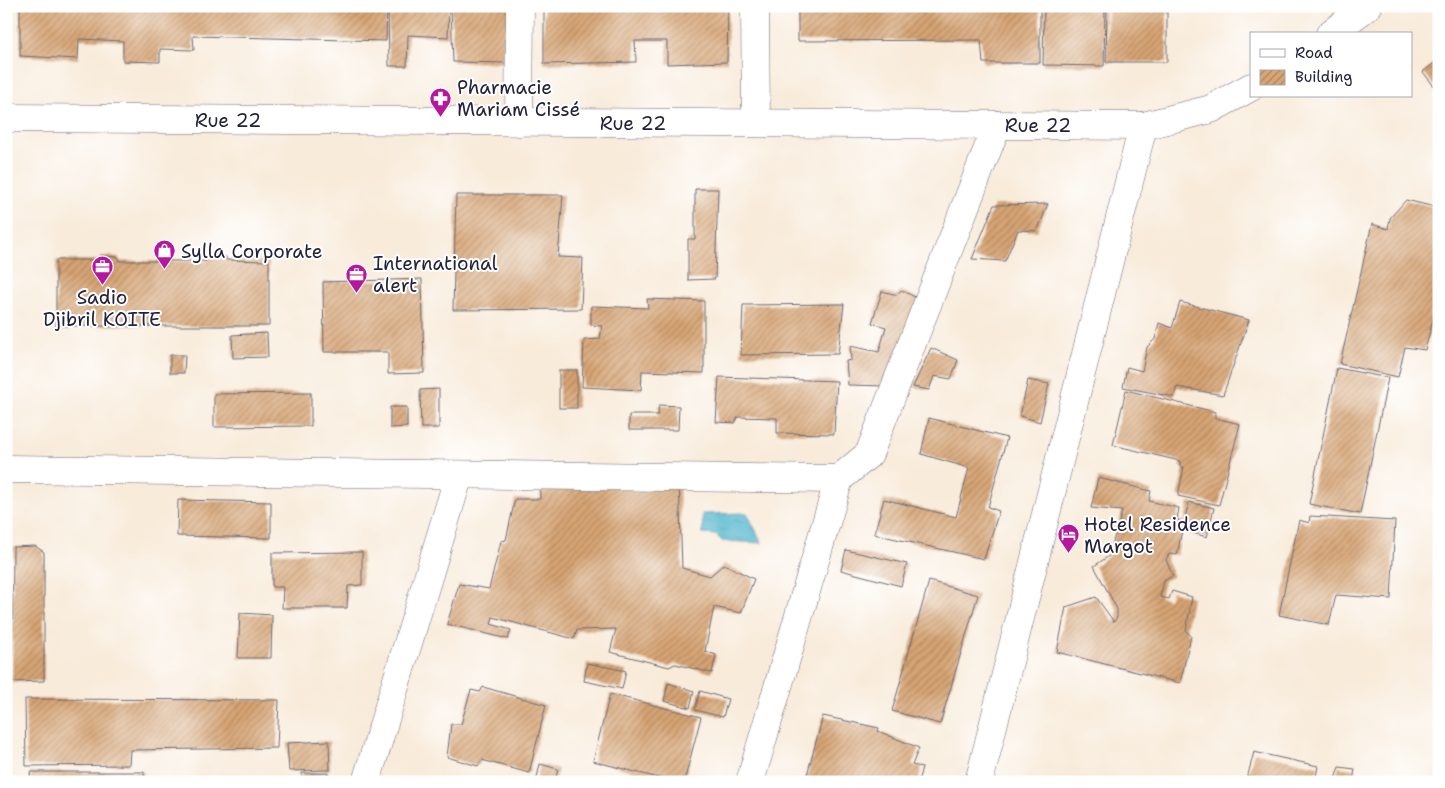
<svg xmlns="http://www.w3.org/2000/svg" width="1445" height="788" font-family="'Shantell Sans',sans-serif">
<style>
.water{fill:url(#water-ripples);stroke:#386c84}
.building{fill:url(#building-hatch)}
.lines{fill:none;stroke-linecap:round;stroke-linejoin:round}
.minor-casing{stroke:#6d6873;stroke-width:29}
.minor{stroke:#fff;stroke-width:28}
.labels{text-anchor:middle;dominant-baseline:central;stroke-width:4;stroke-linejoin:round;paint-order:stroke}
.poi-label{font-size:19px;fill:#22223b;stroke:#fff;text-anchor:start}
.street-label{font-size:19px;fill:#22223b;stroke:#fff}
</style>
<defs>
<pattern id="water-ripples" width="26" height="14" patternUnits="userSpaceOnUse" patternTransform="scale(1.25)"><rect width="26" height="14" fill="#4eb5cd"/><path d="M2 4q2-2 4 0t4 0M15 11q2-2 4 0t4 0" fill="none" stroke="#4093a8"/></pattern>
<pattern id="building-hatch" width="6" height="6" patternUnits="userSpaceOnUse" patternTransform="scale(1.25)"><rect width="6" height="6" fill="#d7a473"/><path d="M-1 1l2-2M0 6l6-6M5 7l2-2" fill="none" stroke="#ae8560"/></pattern>
</defs>
<rect width="100%" height="100%" fill="#fff"/>
<filter id="ink" filterUnits="userSpaceOnUse"><feTurbulence type="fractalNoise" baseFrequency=".02" numOctaves="2"/><feDisplacementMap in="SourceGraphic" scale="10" xChannelSelector="R" yChannelSelector="G"/><feConvolveMatrix kernelMatrix="1 2 1 2 8 2 1 2 1" color-interpolation-filters="sRGB"/></filter>
<filter id="wash" filterUnits="userSpaceOnUse"><feTurbulence type="fractalNoise" baseFrequency=".0096" numOctaves="4" result="noise"/><feDisplacementMap in="SourceGraphic" scale="20" xChannelSelector="R" yChannelSelector="G"/><feGaussianBlur stdDeviation="1.12" result="paint"/><feColorMatrix in="noise" values="0 0 0 0 0 0 0 0 0 0 0 0 0 0 0 0 0 1.4 0 .05"/><feComposite in="paint" operator="in"/></filter>
<g filter="url(#wash)">
<rect width="100%" height="100%" fill="#f8ebda"/>
<polygon class="water" points="747,513 762,543 722,541 716,535 703,534 702,514"/>
<g id="blocks">
<g class="building">
<polygon points="20,6 387,6 386,41 193,36 194,50 160,49 160,62 123,61 123,41 79,39 78,59 20,56"/>
<polygon points="388,6 449,6 448,37 408,35 407,66 389,66"/>
<polygon points="451,6 513,6 512,63 453,62"/>
<polygon points="544,6 728,6 727,62 667,64 667,41 635,41 636,62 544,64"/>
<polygon points="798,6 1040,6 1040,63 983,63 981,40 798,41"/>
<polygon points="1044,6 1105,6 1104,66 1043,65"/>
<polygon points="1107,6 1167,6 1167,62 1106,62"/>
<polygon points="1439,59 1439,83 1434,86 1423,72"/>
<polygon points="695,189 718,189 715,279 688,280 688,239 695,239"/>
<polygon points="456,195 563,195 558,257 583,258 581,309 453,310"/>
<polygon points="1406,200 1439,208 1439,296 1425,350 1405,347 1398,377 1340,364 1372,224 1388,229 1390,218"/>
<polygon points="1048,204 1037,231 1018,230 1005,261 972,259 994,205"/>
<polygon points="101,256 119,257 119,261 206,261 206,257 226,257 226,260 269,261 269,326 56,326 56,260 101,260"/>
<polygon points="422,279 424,373 388,374 388,352 324,352 323,282"/>
<polygon points="901,290 925,302 886,386 848,385 846,361 851,360 850,346 879,352 886,327 872,323 882,291 897,295"/>
<polygon points="647,299 704,301 704,373 642,371 641,390 582,387 584,340 600,339 602,326 591,325 591,306 648,308"/>
<polygon points="1180,302 1249,320 1223,395 1177,387 1174,397 1123,387 1127,367 1142,371 1147,347 1155,339 1159,323 1172,328"/>
<polygon points="844,304 838,354 741,355 743,305"/>
<polygon points="267,333 268,357 233,358 232,335"/>
<polygon points="931,348 958,360 951,379 934,376 929,390 913,387"/>
<polygon points="170,355 185,355 184,373 170,373"/>
<polygon points="1337,368 1388,378 1360,514 1309,504"/>
<rect x="559" y="370" width="18" height="38"/>
<polygon points="719,377 837,381 834,434 777,433 777,418 738,417 735,423 716,422"/>
<polygon points="1028,380 1049,384 1040,422 1020,416"/>
<polygon points="439,389 439,428 421,428 420,390"/>
<polygon points="1126,390 1215,412 1215,418 1240,424 1219,505 1178,496 1184,467 1180,467 1180,461 1113,445"/>
<polygon points="311,393 311,426 214,427 214,394"/>
<polygon points="659,405 679,406 678,430 629,430 629,415 658,415"/>
<polygon points="390,407 407,407 407,427 390,428"/>
<polygon points="929,418 1007,438 988,507 999,511 984,559 874,534 884,499 956,517 969,468 921,454"/>
<polygon points="1098,478 1151,491 1149,501 1179,508 1177,520 1184,522 1189,502 1214,508 1207,537 1182,530 1177,555 1169,554 1166,560 1173,576 1164,581 1160,597 1169,599 1172,591 1192,597 1186,631 1191,636 1180,683 1057,652 1066,607 1096,597 1114,622 1117,617 1117,609 1094,566 1109,556 1122,511 1091,508"/>
<polygon points="679,481 682,568 710,576 724,564 754,579 741,613 714,607 705,651 716,655 712,673 675,664 669,667 610,652 616,629 577,630 574,639 493,617 491,624 511,630 508,639 447,624 459,584 489,589 501,541 506,540 515,499 540,499 540,485"/>
<polygon points="178,500 271,502 271,538 177,536"/>
<polygon points="1310,516 1395,521 1391,599 1336,595 1329,625 1279,615 1299,520 1309,523"/>
<polygon points="35,546 44,552 44,681 12,682 13,547"/>
<polygon points="846,550 907,564 901,586 841,570"/>
<polygon points="362,552 362,585 348,586 347,608 282,608 283,587 272,587 272,553"/>
<polygon points="929,581 978,595 940,724 892,711"/>
<polygon points="240,613 272,615 271,658 238,658"/>
<polygon points="587,663 626,671 622,689 584,681"/>
<polygon points="668,683 694,691 690,708 664,701"/>
<polygon points="483,687 546,705 529,773 482,760 478,766 447,757 451,724 461,724 471,690 480,692"/>
<polygon points="700,691 728,699 723,717 695,710"/>
<polygon points="610,694 701,717 684,782 674,782 593,761"/>
<polygon points="25,699 279,700 277,748 130,750 129,765 26,766"/>
<polygon points="823,716 879,728 878,731 919,748 912,765 922,767 918,782 805,782"/>
<polygon points="329,741 330,770 289,771 287,743"/>
<polygon points="1254,752 1318,766 1315,782 1246,782"/>
<polygon points="540,764 558,769 555,782 536,782"/>
<polygon points="1339,767 1355,769 1353,782 1334,782"/>
<polygon points="30,772 144,772 144,782 31,782"/>
<polygon points="302,773 328,773 327,782 302,782"/>
</g>
</g>
</g>
<g filter="url(#ink)">
<use href="#blocks" fill-opacity="0" stroke="#6d6873" stroke-width="1"/>
<g class="lines">
<defs>
<g id="minor">
<polyline points="755,6 756,123"/>
<polyline points="1330,34 1368,6"/>
<polyline points="6,118 1143,126 1211,109 1251,87"/>
<polyline points="519,122 520,6"/>
<polyline points="6,469 839,479"/>
<polyline points="366,782 459,475"/>
<polyline points="750,782 839,479 869,454 997,125"/>
<polyline points="979,782 1143,126"/>
</g>
</defs>
<use href="#minor" class="minor-casing"/>
<use href="#minor" class="minor"/>
</g>
</g>
<defs>
<symbol id="pharmacy-pin" viewBox="-11 -11 22 30"><path d="M0 17L-7.5 6A9.5 9.5 0 1 1 7.5 6Z" fill="#b5179e" stroke="#fff"/><path d="M-2-6h4v4h4v4h-4v4h-4v-4h-4v-4h4Z" fill="#fff"/></symbol>
<symbol id="shop-pin" viewBox="-11 -11 22 30"><path d="M0 17L-7.5 6A9.5 9.5 0 1 1 7.5 6Z" fill="#b5179e" stroke="#fff"/><path d="M-5-2.5h2.3a2.7 3.5 0 0 1 5.4 0H5L5.5 6h-11ZM-1.5-2.5h3a1.5 2.3 0 0 0-3 0Z" fill="#fff"/></symbol>
<symbol id="office-pin" viewBox="-11 -11 22 30"><path d="M0 17L-7.5 6A9.5 9.5 0 1 1 7.5 6Z" fill="#b5179e" stroke="#fff"/><path d="M-6-3h4V-5.5h4V-3h4V5H-6ZM-1-4.5V-3h2v-1.5ZM-6 0V1H6V0Z" fill="#fff"/></symbol>
<symbol id="hotel-pin" viewBox="-11 -11 22 30"><path d="M0 17L-7.5 6A9.5 9.5 0 1 1 7.5 6Z" fill="#b5179e" stroke="#fff"/><path d="M-6-4.5h1.5V1H6V5H4.5V3h-9V5H-6ZM-4 0a1.8 1.8 0 1 1 3.6 0ZM.5 0V-2.5h3Q6-2.5 6 0Z" fill="#fff"/></symbol>
</defs>
<g fill-rule="evenodd">
<use href="#pharmacy-pin" x="428" y="86" width="25" height="34"/>
<use href="#shop-pin" x="152" y="238" width="25" height="34"/>
<use href="#office-pin" x="90" y="254" width="25" height="34"/>
<use href="#office-pin" x="344" y="262" width="25" height="34"/>
<use href="#hotel-pin" x="1056" y="522" width="25" height="34"/>
</g>
<g class="labels">
<g class="poi-label">
<text x="457" y="87">Pharmacie<tspan x="457" dy="22">Mariam Cissé</tspan></text>
<text x="181" y="251">Sylla Corporate</text>
<text x="373" y="263">International<tspan x="373" dy="22">alert</tspan></text>
<text x="102" y="297" text-anchor="middle">Sadio<tspan x="102" dy="22">Djibril KOITE</tspan></text>
<text x="1084" y="524">Hotel Residence<tspan x="1084" dy="22">Margot</tspan></text>
</g>
<g class="street-label">
<text x="228" y="120">Rue 22</text>
<text x="633" y="123">Rue 22</text>
<text x="1038" y="125">Rue 22</text>
</g>
</g>
<rect width="1445" height="788" fill="none" stroke="#fff" stroke-width="25"/>
<rect x="1250" y="32" width="162" height="65" fill="#ffffff" stroke="#a7a7b1"/>
<rect x="1260" y="49" width="25" height="8" fill="#ffffff" stroke="#a7a7b1"/>
<text x="1295" y="58" font-size="15" fill="#22223b">Road</text>
<rect x="1260" y="70" width="25" height="15" fill="url(#building-hatch)" stroke="#a7a7b1"/>
<text x="1295" y="82" font-size="15" fill="#22223b">Building</text>
</svg>
